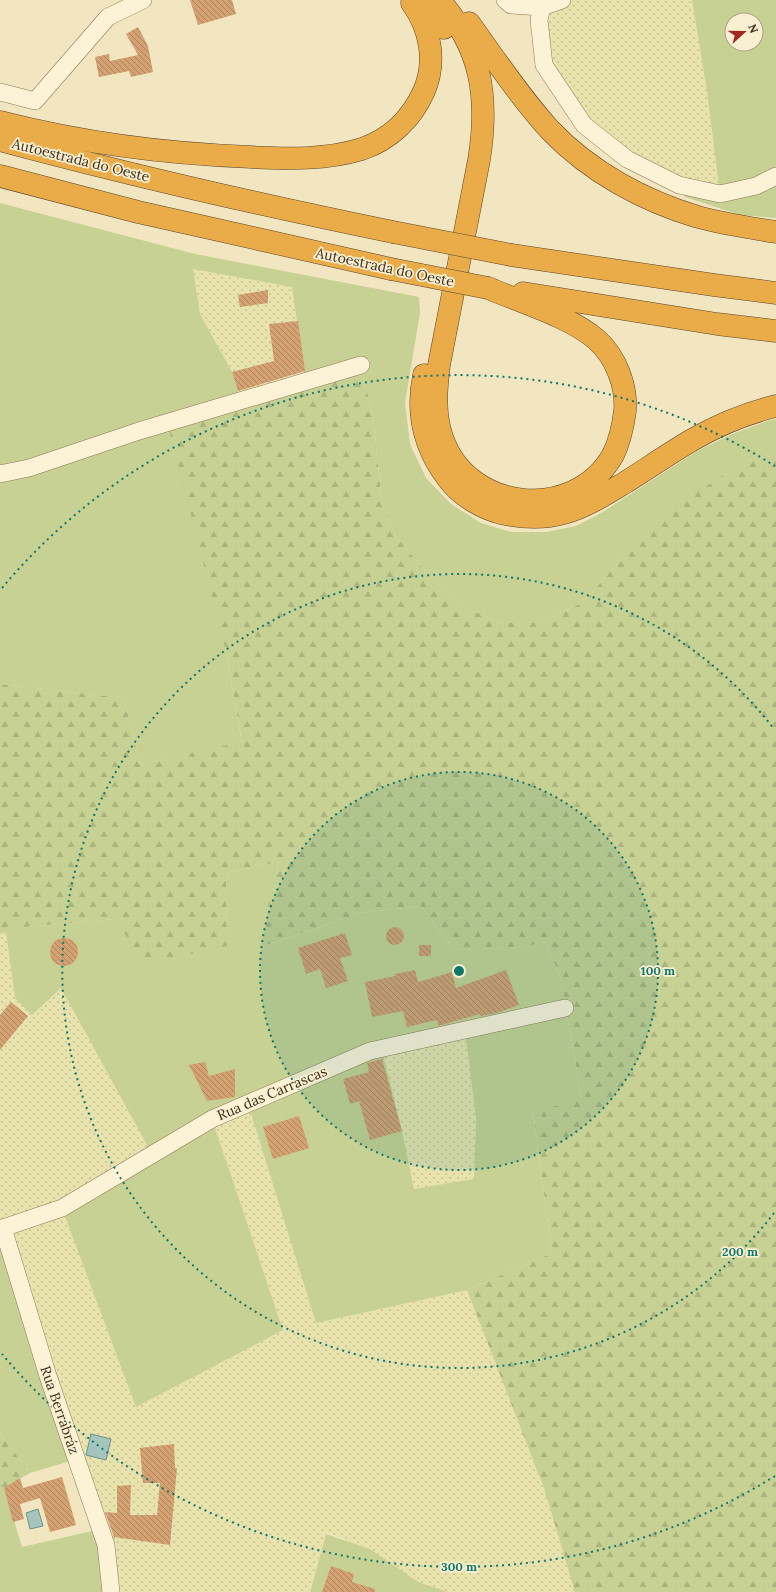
<svg xmlns="http://www.w3.org/2000/svg" width="776" height="1592" font-family="Lora,serif">
<style>
.farmland{fill:url(#farmland-dots)}
.grass{fill:#c6d193;fill-rule:evenodd}
.forest{fill:url(#forest-firs)}
.water{fill:#a4c4bc;stroke:#6a938b}
.building{fill:url(#building-back-hatch)}
.lines{fill:none;stroke-linecap:round;stroke-linejoin:round}
.minor-casing{stroke:#8d7756;stroke-width:18}
.highway-casing{stroke:#5a442b;stroke-width:23}
.minor{stroke:#fcf2d5;stroke-width:17}
.highway{stroke:#e9ac49;stroke-width:22}
.highway-bridge-casing{stroke:#5a442b;stroke-width:23;stroke-linecap:butt}
.highway-bridge{stroke:#e9ac49;stroke-width:22}
.ring{fill:none;stroke:#0f766e;stroke-width:2;stroke-dasharray:2 4}
.labels{text-anchor:middle;dominant-baseline:central;stroke-width:3.5;stroke-linejoin:round;paint-order:stroke}
.street-label{font-size:14px;fill:#3b2d1c;stroke:#f9f0d1}
.centre{fill:#0f766e;stroke:#f9f0d1;stroke-width:2}
.ring-label{font-size:12px;text-anchor:middle;font-weight:bold;fill:#0f766e;stroke:#f9f0d1;stroke-width:3.5;stroke-linejoin:round;paint-order:stroke}
</style>
<defs>
<pattern id="farmland-dots" width="8" height="8" patternUnits="userSpaceOnUse"><rect width="8" height="8" fill="#e8e2ad"/><path d="M2 2h.1M6 6h.1" fill="none" stroke="#c8c294" stroke-width="1.8" stroke-linecap="round"/></pattern>
<pattern id="forest-firs" width="22" height="20" patternUnits="userSpaceOnUse"><rect width="22" height="20" fill="#c6d193"/><path d="M5 1l3.5 6h-7zM16 11l3.5 6h-7z" fill="#abb47e"/></pattern>
<pattern id="building-back-hatch" width="6" height="6" patternUnits="userSpaceOnUse"><rect width="6" height="6" fill="#d4a173"/><path d="M-1 5l2 2M0 0l6 6M5-1l2 2" fill="none" stroke="#ad845e"/></pattern>
</defs>
<rect width="100%" height="100%" fill="#f2e6c1"/>
<g class="farmland">
<polygon points="539,0 692,0 707,91 720,194 679,185 584,125 544,65"/>
<polygon points="193,269 292,287 306,381 239,401 232,372 200,314"/>
<polygon points="6,932 15,998 61,987 152,1154 136,1407 283,1330 212,1119 248,1104 316,1323 467,1290 544,1488 575,1592 448,1592 418,1583 370,1549 326,1532 309,1592 111,1592 0,1229 0,934"/>
<polygon points="465,1030 476,1118 474,1180 414,1189 402,1131 382,1048"/>
</g>
<g class="grass">
<path d="M692 0H776V218L740 215 685 197 679 185 720 194 707 91ZM732 20H756V44H732Z"/>
<polygon points="0,203 195,254 419,297 420,313 405,403 410,444 426,478 451,504 481,523 511,532 546,532 576,526 603,512 697,451 730,435 767,421 776,419 776,455 747,460 624,555 584,602 538,623 502,623 461,606 426,572 395,535 382,502 373,416 361,365 305,377 292,287 193,269 200,314 232,372 238,392 239,401 225,647 242,743 140,764 124,698 0,684"/>
<path d="M279 862 259 948 360 913 421 906 454 950 525 947 545 941 560 976 582 1100 533 1113 552 1253 467 1290 316 1323 248 1104 212 1119 283 1330 136 1407 62 1208 152 1154 61 988 32 1015 15 998 6 932 25 927 115 919 227 946 226 873ZM465 1031 476 1118 474 1179 414 1189 402 1131 382 1049Z"/>
<polygon points="0,1229 77,1459 30,1473 0,1433"/>
<polygon points="0,1488 4,1488 22,1547 101,1529 111,1592 0,1592"/>
<polygon points="326,1534 370,1549 418,1582 448,1592 310,1592"/>
</g>
<g class="forest">
<polygon points="361,365 373,416 382,502 395,535 426,572 461,606 502,623 538,623 584,602 624,555 688,498 747,460 776,455 776,1592 575,1592 544,1488 467,1290 552,1253 533,1112 582,1099 560,976 545,941 525,947 454,950 421,906 360,913 258,948 279,862 226,873 227,946 145,964 115,919 25,927 0,934 0,684 124,698 140,764 242,742 225,647 167,422"/>
<polygon points="0,1433 30,1473 4,1488 0,1488"/>
</g>
<g class="water">
<polygon points="91,1434 111,1439 106,1460 86,1455"/>
<polygon points="38,1509 43,1526 30,1529 26,1513"/>
</g>
<g class="building">
<polygon points="190,0 232,0 236,14 198,25"/>
<polygon points="138,27 148,46 153,72 131,77 129,71 99,77 95,57 109,54 110,61 138,55 126,34"/>
<polygon points="268,290 268,303 240,307 238,295"/>
<polygon points="298,321 305,371 238,391 232,372 274,361 269,324"/>
<circle cx="395" cy="936" r="9"/>
<polygon points="345,933 352,955 340,958 348,981 326,988 320,969 306,974 298,948"/>
<circle cx="64" cy="952" r="14"/>
<rect x="419" y="945" width="12" height="11"/>
<polygon points="415,970 418,982 452,972 456,988 506,970 519,1005 497,1013 481,1016 480,1014 438,1026 437,1020 407,1027 403,1011 372,1017 365,982 395,976 395,974"/>
<polygon points="11,1002 28,1016 0,1050 0,1015"/>
<polygon points="382,1059 402,1131 370,1140 359,1101 350,1104 343,1079 369,1072 367,1063"/>
<polygon points="205,1062 209,1076 235,1069 235,1097 207,1101 189,1065"/>
<polygon points="299,1116 309,1148 273,1159 263,1127"/>
<polygon points="174,1444 175,1468 177,1468 170,1545 114,1537 105,1512 117,1513 117,1486 131,1485 130,1515 157,1515 160,1483 143,1483 140,1448"/>
<polygon points="62,1477 76,1525 50,1532 40,1498 20,1504 24,1519 13,1522 4,1488 20,1478 23,1488"/>
<polygon points="331,1566 354,1574 352,1582 375,1589 375,1592 322,1592"/>
</g>
<g class="lines">
<defs>
<g id="minor">
<polyline points="505,0 511,5 542,7 562,0"/>
<polyline points="542,7 539,20 544,65 584,125 627,159 679,185 720,194 756,186 776,176"/>
<polyline points="0,92 35,101 108,17 143,0"/>
<polyline points="0,474 29,468 139,431 361,365"/>
<polyline points="3,1228 48,1376 106,1545 111,1592"/>
<polyline points="0,1229 62,1208 212,1119 370,1051 565,1008"/>
</g>
<g id="highway">
<polyline points="418,0 427,7 444,28"/>
<path d="M439 0C482 48 489 98 479 160L439 365C436 389 434 414 442 437 467 512 574 523 613 455 620 441 623 426 625 411 627 386 616 357 597 340 571 317 521 302 488 288"/>
<path d="M469 23C495 59 520 97 550 130 590 172 644 201 698 217 724 224 750 228 776 232"/>
<path d="M0 122C82 143 167 154 251 157 288 159 326 160 362 149 391 139 412 118 424 91 437 61 430 28 412 3"/>
<path d="M0 140C130 175 261 205 393 232"/>
<polyline points="0,176 138,212 391,269"/>
<polyline points="511,255 714,285 776,293"/>
<polyline points="523,293 717,324 776,331"/>
<path d="M424 375C416 413 425 449 449 480 461 496 482 508 501 513 522 518 543 519 564 513 586 507 606 494 626 482 648 468 670 453 692 440 718 425 747 413 776 406"/>
</g>
</defs>
<use href="#minor" class="minor-casing"/>
<use href="#highway" class="highway-casing"/>
<use href="#minor" class="minor"/>
<use href="#highway" class="highway"/>
<defs>
<g id="highway-bridge">
<polyline points="393,232 511,255"/>
<polyline points="391,269 488,288"/>
</g>
</defs>
<use href="#highway-bridge" class="highway-bridge-casing"/>
<use href="#highway-bridge" class="highway-bridge"/>
</g>
<circle cx="459" cy="971" r="199" fill="#0f766e" fill-opacity=".12"/>
<g class="ring">
<circle cx="459" cy="971" r="199"/>
<path d="M774 1213A397 397 0 1 1 774 729"/>
<path d="M775 1476A596 596 0 0 1 2 1354M2 588A596 596 0 0 1 775 466"/>
</g>
<g class="labels">
<g class="street-label">
<text transform="translate(81 160) rotate(14)">Autoestrada do Oeste</text>
<text transform="translate(385 267) rotate(12)">Autoestrada do Oeste</text>
<text transform="translate(272 1093) rotate(-23)">Rua das Carrascas</text>
<text transform="translate(60 1410) rotate(71)">Rua Berrabráz</text>
</g>
</g>
<circle cx="459" cy="971" r="6" class="centre"/>
<g class="ring-label">
<text x="658" y="975">100 m</text>
<text x="740" y="1256">200 m</text>
<text x="459" y="1571">300 m</text>
</g>
<g transform="translate(744 32) rotate(69)"><circle r="19" fill="#f9f0d1" stroke="#ada289"/>
<path d="M0-3L7 15L0 10L-7 15Z" fill="#a22721"/>
<text y="-6" font-size="11" font-weight="bold" text-anchor="middle" fill="#3b2d1c">N</text>
</g>
</svg>
